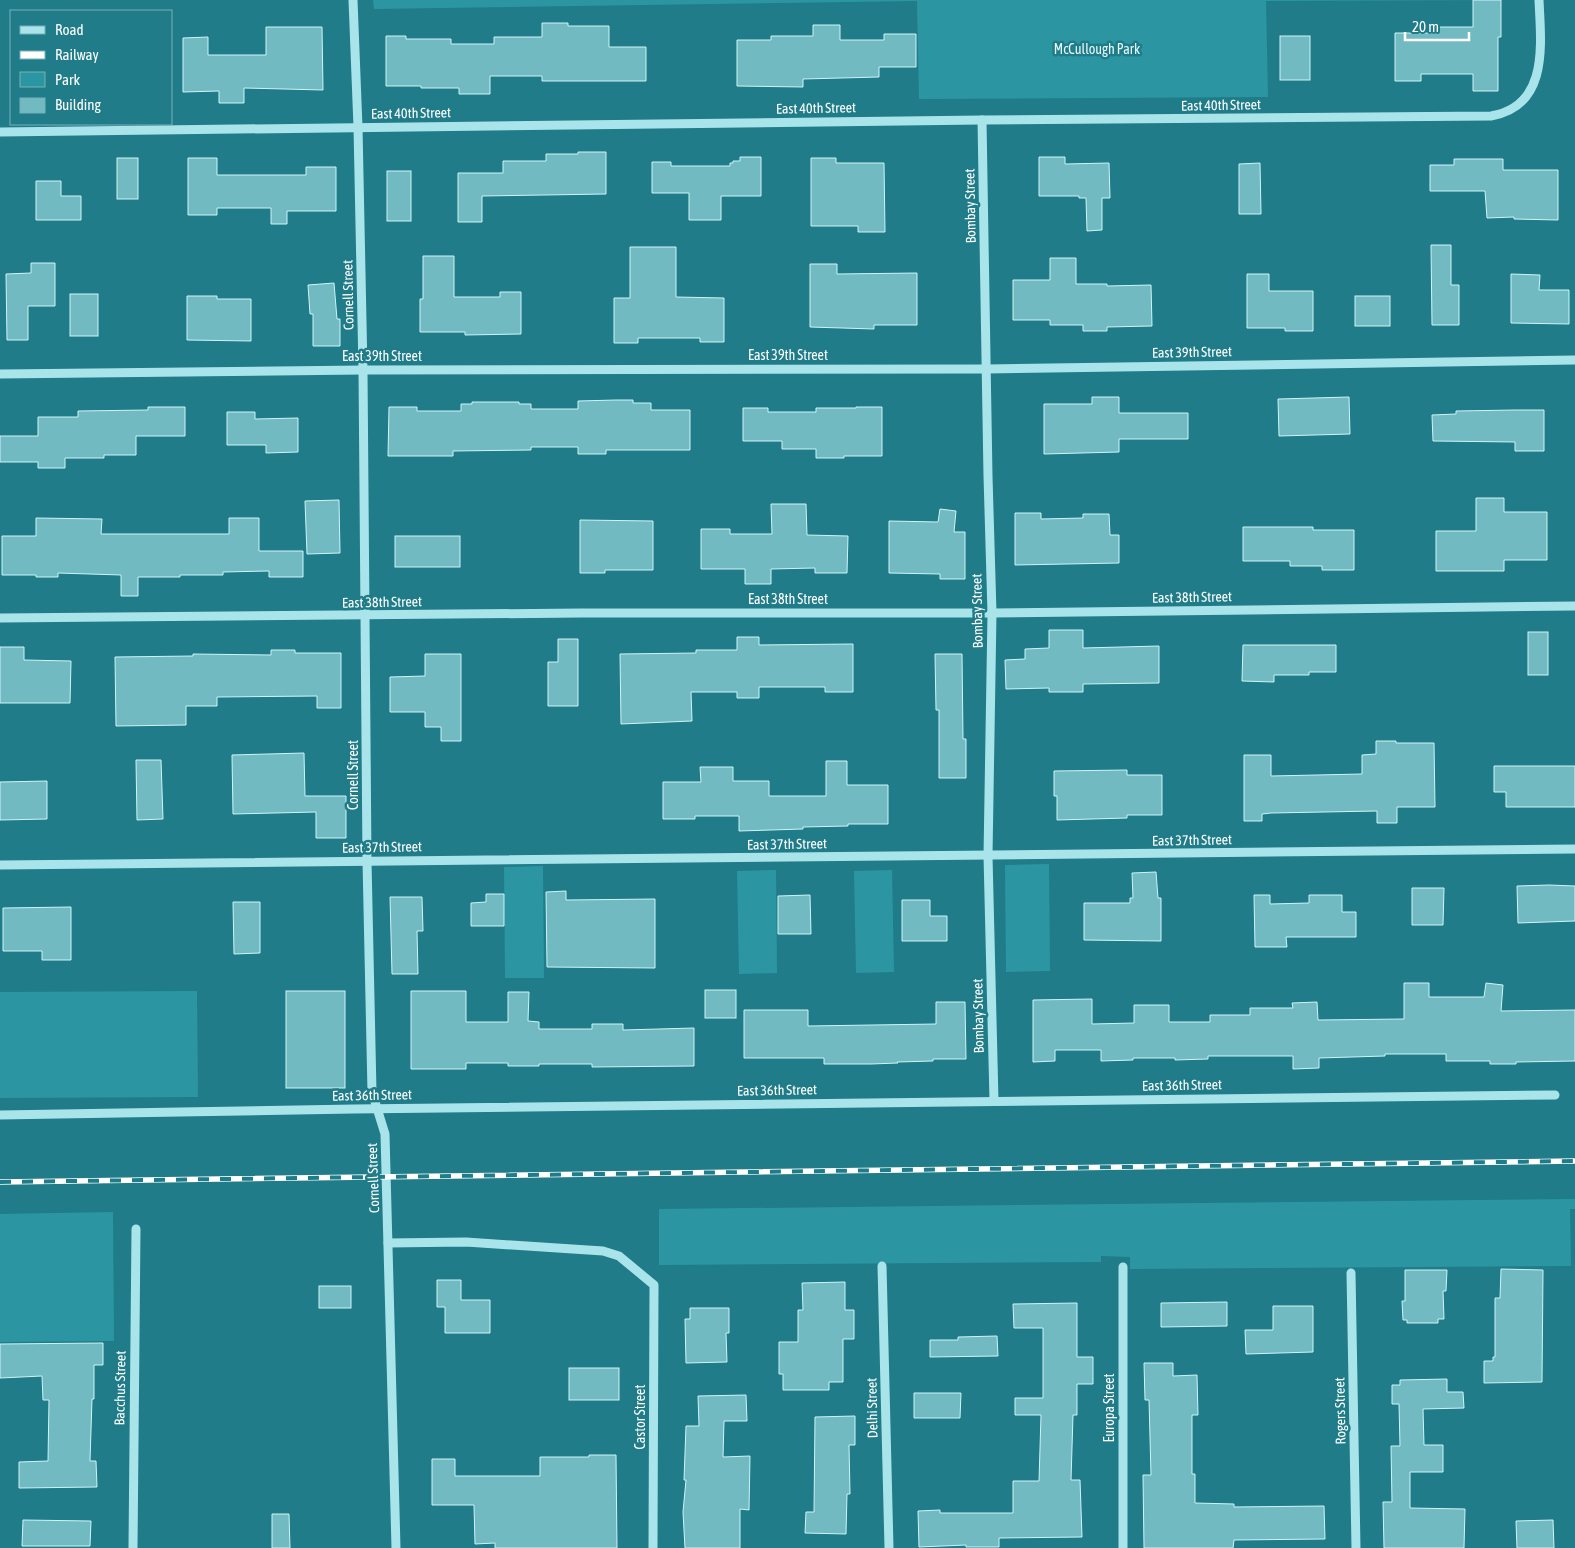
<svg xmlns="http://www.w3.org/2000/svg" width="1575" height="1548" font-family="'Asap Condensed',sans-serif">
<style>
.green{fill:#2b96a2}
.building{fill:#71bac2;stroke:#cef4f8}
.lines{fill:none;stroke-linecap:round;stroke-linejoin:round}
.minor{stroke:#a9e4eb;stroke-width:9}
.rail-casing{stroke:#fff;stroke-width:5.5}
.rail{stroke:#1f7c88;stroke-width:4;stroke-dasharray:11;stroke-linecap:butt}
.labels{text-anchor:middle;dominant-baseline:central;stroke-width:5;stroke-linejoin:round;paint-order:stroke}
.park-label{font-size:14px;fill:#e6fafc;stroke:#1f7c88}
.street-label{font-size:14px;fill:#fff;stroke:#1f7c88}
</style>
<rect width="100%" height="100%" fill="#1f7c88"/>
<g class="green">
<polygon points="373,0 1514,0 1266,1 1268,97 919,99 917,1 374,9"/>
<polygon points="1049,864 1050,971 1006,972 1005,865"/>
<polygon points="543,866 544,978 505,978 504,867"/>
<polygon points="776,870 777,973 739,974 737,871"/>
<polygon points="892,870 894,972 856,973 854,871"/>
<polygon points="197,991 198,1097 0,1098 0,992"/>
<polygon points="1575,1199 1575,1209 1570,1209 1571,1266 1130,1269 1130,1257 1101,1256 1101,1262 659,1265 659,1209"/>
<polygon points="113,1212 114,1341 0,1342 0,1214"/>
</g>
<g class="building">
<polygon points="1473,0 1501,0 1501,37 1498,37 1498,91 1473,91 1473,74 1421,74 1421,81 1395,81 1395,33 1436,33 1436,27 1473,27"/>
<polygon points="542,23 568,23 568,26 609,26 609,47 646,47 646,81 542,81 542,76 490,76 490,94 459,94 459,88 421,88 421,86 386,86 386,36 406,36 406,39 451,39 451,44 494,44 494,37 542,37"/>
<polygon points="813,25 840,25 840,40 884,40 884,34 916,34 916,67 879,67 879,77 803,79 803,87 737,86 737,40 771,40 771,36 813,36"/>
<polygon points="266,27 322,27 323,90 244,88 244,103 219,103 219,91 183,92 183,38 208,37 208,55 266,55"/>
<rect x="1280" y="36" width="30" height="44"/>
<polygon points="578,152 606,152 606,194 482,196 482,222 458,222 458,173 503,173 503,161 546,161 546,154 578,154"/>
<polygon points="740,157 761,157 761,196 721,196 721,220 689,220 689,193 652,193 652,162 671,162 671,166 730,166 730,163 733,163 733,161 740,161"/>
<polygon points="1039,157 1065,157 1065,164 1109,163 1110,198 1102,198 1102,230 1087,231 1086,198 1079,198 1079,196 1039,196"/>
<rect x="117" y="158" width="21" height="41"/>
<polygon points="188,158 217,158 217,175 306,175 306,167 336,167 336,211 287,211 287,224 271,224 271,208 217,208 217,215 188,215"/>
<polygon points="811,158 836,158 836,163 884,163 885,232 858,232 858,226 811,226"/>
<polygon points="1454,159 1503,159 1503,170 1558,170 1558,220 1514,219 1514,217 1487,218 1485,191 1430,191 1430,165 1454,165"/>
<polygon points="1260,163 1261,214 1239,214 1239,164"/>
<rect x="387" y="171" width="24" height="50"/>
<polygon points="36,181 61,181 61,196 81,196 81,220 36,220"/>
<polygon points="1431,245 1451,245 1451,285 1459,285 1459,325 1432,325"/>
<polygon points="630,247 676,247 676,297 724,298 724,342 700,342 700,338 638,338 638,343 614,343 614,298 630,298"/>
<polygon points="423,256 454,256 454,297 500,297 500,292 521,292 521,334 465,335 465,332 420,332 420,299 423,299"/>
<polygon points="1050,258 1076,258 1076,284 1107,284 1107,286 1151,285 1152,326 1107,327 1107,331 1083,331 1083,325 1050,325 1050,320 1013,320 1013,280 1050,280"/>
<polygon points="31,263 55,263 55,306 28,306 28,340 7,340 6,274 31,273"/>
<polygon points="810,264 837,264 837,274 917,273 917,325 874,325 874,329 810,327"/>
<polygon points="1247,274 1269,274 1269,291 1313,291 1313,331 1285,331 1285,328 1247,328"/>
<polygon points="1511,274 1540,275 1539,290 1569,290 1569,324 1511,323"/>
<polygon points="334,283 337,319 340,319 340,346 313,346 313,314 310,314 308,285"/>
<rect x="70" y="294" width="28" height="42"/>
<polygon points="187,296 217,296 217,299 251,299 251,341 187,340"/>
<rect x="1355" y="296" width="35" height="30"/>
<polygon points="1092,397 1119,397 1119,413 1188,413 1188,439 1119,439 1119,452 1044,454 1044,404 1092,404"/>
<polygon points="1349,397 1350,434 1279,436 1278,399"/>
<polygon points="616,400 633,400 633,403 651,403 651,410 690,410 690,450 606,450 606,454 578,454 578,447 531,447 531,450 453,451 453,456 388,456 389,407 417,407 417,411 461,411 461,404 472,404 472,402 519,402 519,404 531,404 531,409 578,409 578,401"/>
<polygon points="148,407 185,407 185,436 136,436 136,455 104,455 104,458 65,458 65,468 38,468 38,462 0,462 0,436 38,436 38,417 78,417 78,411 148,410"/>
<polygon points="856,407 882,407 882,456 844,456 844,458 816,458 816,449 782,449 782,441 743,441 743,408 768,408 768,412 816,412 816,408 856,408"/>
<polygon points="1515,410 1544,410 1544,451 1515,451 1515,442 1433,441 1432,415 1456,414 1456,411"/>
<polygon points="227,412 255,412 255,419 298,418 298,452 266,453 266,445 227,445"/>
<polygon points="1476,498 1504,498 1504,512 1547,512 1547,560 1504,560 1504,571 1436,571 1436,531 1476,531"/>
<polygon points="339,500 340,553 307,554 305,501"/>
<polygon points="771,504 806,504 807,535 848,536 847,573 815,573 815,568 771,569 771,584 745,584 745,569 701,569 701,529 730,529 730,534 772,534"/>
<polygon points="940,509 956,511 954,532 965,532 965,579 940,579 940,574 889,573 889,521 938,522"/>
<polygon points="1015,513 1041,513 1041,519 1083,518 1083,514 1109,514 1110,535 1119,535 1119,563 1015,565"/>
<polygon points="36,518 102,519 101,534 229,534 229,518 259,518 259,551 303,551 303,577 269,577 269,571 223,572 223,575 180,575 180,577 138,577 138,596 121,596 121,575 58,573 58,577 36,577 36,575 2,575 2,536 36,536"/>
<polygon points="580,520 653,521 653,570 605,570 605,573 580,573"/>
<polygon points="1243,527 1313,527 1313,530 1354,530 1354,570 1322,570 1322,566 1290,566 1290,561 1243,561"/>
<rect x="395" y="536" width="65" height="31"/>
<polygon points="1049,630 1083,630 1083,648 1159,646 1159,683 1083,684 1083,692 1049,692 1049,688 1006,689 1005,660 1025,659 1025,649 1049,648"/>
<rect x="1528" y="632" width="20" height="43"/>
<polygon points="737,637 759,637 759,645 853,644 853,692 825,692 825,687 759,687 759,698 737,698 737,692 691,692 692,721 621,724 620,654 696,653 696,650 737,650"/>
<polygon points="558,639 578,639 578,706 548,706 548,662 558,662"/>
<polygon points="1243,645 1336,645 1336,672 1309,672 1309,675 1274,675 1274,682 1242,681"/>
<polygon points="0,647 24,647 24,660 71,661 70,703 0,703"/>
<polygon points="271,650 295,650 295,653 341,653 341,708 317,708 317,696 217,697 217,706 186,706 186,725 116,726 115,657 193,656 193,654 271,655"/>
<polygon points="425,654 461,654 461,741 441,741 441,727 425,727 425,712 390,712 390,677 425,676"/>
<polygon points="935,654 962,654 963,739 966,739 966,778 939,778 939,710 936,710"/>
<polygon points="1376,741 1396,741 1396,743 1434,743 1435,807 1397,807 1397,823 1377,823 1377,811 1271,813 1262,814 1262,821 1244,821 1244,755 1271,755 1271,776 1362,774 1362,755 1376,754"/>
<polygon points="304,753 305,796 346,796 346,838 316,838 316,812 233,814 232,755"/>
<polygon points="136,760 161,760 163,819 137,820"/>
<polygon points="826,761 847,761 847,785 888,785 888,824 848,824 848,826 803,827 803,829 739,831 739,816 695,816 695,819 663,819 663,782 701,782 700,767 733,767 733,781 769,781 769,796 826,796"/>
<polygon points="1494,766 1575,766 1575,807 1506,807 1506,792 1494,792"/>
<polygon points="1127,770 1127,775 1162,775 1162,815 1127,815 1127,818 1057,820 1057,796 1054,796 1054,771"/>
<polygon points="47,781 47,819 0,820 0,782"/>
<polygon points="1156,872 1158,898 1161,898 1161,941 1084,940 1084,903 1130,903 1130,898 1133,898 1132,873"/>
<polygon points="1549,885 1575,886 1575,921 1518,923 1517,886"/>
<polygon points="1412,888 1444,888 1443,925 1412,925"/>
<polygon points="566,891 566,900 655,899 655,968 547,967 546,892"/>
<polygon points="486,894 504,894 504,926 471,926 471,903 486,902"/>
<polygon points="810,895 811,934 778,934 778,896"/>
<polygon points="1254,895 1270,895 1270,904 1309,903 1309,895 1342,895 1342,912 1356,912 1356,937 1286,937 1287,947 1255,947"/>
<polygon points="390,897 422,897 423,931 417,931 418,974 392,974"/>
<polygon points="902,900 930,900 930,916 947,916 947,941 902,941"/>
<polygon points="233,902 260,902 260,953 234,954"/>
<polygon points="71,907 71,960 42,960 42,951 3,951 3,908"/>
<polygon points="1404,983 1429,983 1429,997 1484,997 1486,983 1503,985 1501,1011 1575,1010 1575,1061 1516,1062 1516,1064 1490,1064 1490,1061 1446,1061 1446,1054 1385,1054 1385,1056 1319,1058 1319,1068 1293,1069 1293,1056 1208,1056 1208,1059 1175,1060 1175,1058 1133,1058 1133,1060 1101,1061 1101,1050 1055,1050 1055,1061 1033,1062 1033,1000 1092,999 1092,1024 1134,1023 1134,1005 1169,1005 1169,1022 1210,1022 1210,1015 1250,1015 1250,1008 1293,1008 1292,1003 1317,1002 1318,1020 1404,1019"/>
<rect x="705" y="990" width="31" height="28"/>
<rect x="286" y="991" width="59" height="97"/>
<polygon points="411,991 466,991 466,1022 508,1022 508,992 529,992 528,1021 539,1022 539,1029 592,1029 592,1024 623,1024 623,1030 694,1028 694,1066 592,1067 592,1064 539,1064 539,1066 508,1066 508,1063 466,1063 466,1069 411,1069"/>
<polygon points="936,1002 965,1002 966,1059 933,1059 933,1061 897,1062 898,1063 871,1064 824,1064 824,1058 744,1058 744,1010 808,1010 808,1026 936,1024"/>
<polygon points="1501,1269 1543,1270 1542,1382 1484,1383 1484,1361 1493,1361 1493,1357 1495,1357 1495,1298 1500,1298"/>
<polygon points="1405,1270 1447,1270 1446,1291 1443,1291 1444,1319 1438,1319 1438,1323 1407,1323 1407,1320 1403,1320 1402,1301 1405,1301"/>
<polygon points="437,1280 461,1280 461,1300 490,1300 490,1333 445,1333 445,1307 437,1307"/>
<polygon points="845,1282 845,1310 854,1310 854,1339 843,1339 843,1382 829,1382 829,1390 783,1390 783,1374 779,1374 779,1342 798,1342 798,1310 803,1310 802,1283"/>
<rect x="319" y="1286" width="32" height="22"/>
<polygon points="1227,1302 1227,1326 1161,1327 1161,1303"/>
<polygon points="1077,1303 1077,1357 1093,1357 1093,1384 1077,1384 1077,1415 1073,1415 1071,1480 1080,1480 1082,1537 999,1538 999,1547 966,1547 966,1545 919,1547 918,1511 940,1510 940,1513 1013,1513 1013,1481 1039,1481 1041,1415 1015,1415 1015,1398 1043,1398 1043,1328 1014,1328 1013,1304"/>
<polygon points="1273,1306 1313,1306 1313,1352 1246,1354 1245,1330 1273,1330"/>
<polygon points="690,1308 729,1308 729,1333 726,1333 727,1362 686,1363 685,1319 690,1319"/>
<polygon points="997,1336 998,1356 930,1357 930,1340 958,1340 958,1337"/>
<polygon points="103,1343 103,1365 94,1365 94,1399 92,1399 90,1461 96,1461 97,1487 19,1488 19,1462 48,1461 49,1400 43,1400 42,1376 0,1378 0,1344"/>
<polygon points="1144,1363 1173,1363 1173,1376 1197,1375 1198,1415 1192,1415 1192,1474 1195,1474 1195,1503 1234,1504 1234,1507 1324,1506 1325,1539 1234,1540 1233,1548 1144,1548 1143,1475 1151,1475 1149,1400 1145,1400"/>
<rect x="569" y="1368" width="50" height="32"/>
<polygon points="1447,1379 1447,1392 1463,1392 1464,1408 1423,1409 1424,1445 1443,1445 1443,1472 1410,1472 1410,1508 1465,1509 1464,1548 1384,1548 1383,1502 1392,1502 1391,1446 1400,1446 1399,1404 1392,1404 1392,1385 1400,1385 1400,1380"/>
<polygon points="914,1393 961,1393 960,1418 914,1418"/>
<polygon points="746,1395 747,1421 724,1421 723,1457 750,1456 749,1510 740,1509 740,1548 685,1548 683,1512 686,1480 684,1480 686,1426 699,1426 698,1396"/>
<polygon points="855,1416 855,1445 849,1445 850,1494 847,1494 846,1534 805,1533 806,1512 814,1512 815,1417"/>
<polygon points="589,1455 616,1455 617,1548 495,1548 495,1543 475,1544 474,1505 432,1505 432,1459 455,1459 455,1476 540,1476 540,1457 589,1457"/>
<polygon points="272,1514 289,1514 290,1548 272,1548"/>
<polygon points="23,1520 91,1521 90,1546 22,1546"/>
<polygon points="1553,1520 1554,1548 1517,1548 1516,1521"/>
</g>
<g class="lines">
<g class="minor">
<polyline points="353,0 358,127 363,370 367,861 372,1092 385,1134 396,1548"/>
<polyline points="982,120 988,476 992,613 988,856 994,1101"/>
<path d="M0 132 982 120 1491 116C1549 106 1541 45 1539 0"/>
<polyline points="0,374 363,370 986,369 1575,360"/>
<polyline points="0,618 582,613 992,613 1575,606"/>
<polyline points="0,865 1575,849"/>
<polyline points="0,1115 354,1109 1555,1095"/>
<polyline points="388,1243 466,1242 603,1251 619,1256 654,1285 653,1548"/>
<polyline points="882,1266 889,1548"/>
<polyline points="1123,1267 1123,1548"/>
<polyline points="1351,1273 1356,1548"/>
<polyline points="133,1548 136,1229"/>
</g>
<defs>
<polyline id="rail" points="0,1182 1575,1161"/>
</defs>
<use href="#rail" class="rail-casing"/>
<use href="#rail" class="rail"/>
</g>
<g class="labels">
<g class="park-label">
<text x="1097" y="49">McCullough Park</text>
</g>
<g class="street-label">
<text transform="translate(1221 105) rotate(-1)">East 40th Street</text>
<text transform="translate(816 108) rotate(-1)">East 40th Street</text>
<text transform="translate(411 113) rotate(-1)">East 40th Street</text>
<text transform="translate(970 206) rotate(-91)">Bombay Street</text>
<text transform="translate(348 295) rotate(-91)">Cornell Street</text>
<text transform="translate(1192 352) rotate(-1)">East 39th Street</text>
<text x="788" y="355">East 39th Street</text>
<text x="382" y="356">East 39th Street</text>
<text transform="translate(1192 597) rotate(-1)">East 38th Street</text>
<text x="788" y="599">East 38th Street</text>
<text transform="translate(382 602) rotate(-1)">East 38th Street</text>
<text transform="translate(977 611) rotate(-91)">Bombay Street</text>
<text transform="translate(353 775) rotate(-90)">Cornell Street</text>
<text transform="translate(1192 840) rotate(-1)">East 37th Street</text>
<text transform="translate(787 844) rotate(-1)">East 37th Street</text>
<text transform="translate(382 847) rotate(-1)">East 37th Street</text>
<text transform="translate(978 1016) rotate(-91)">Bombay Street</text>
<text transform="translate(1182 1085) rotate(-1)">East 36th Street</text>
<text transform="translate(777 1090) rotate(-1)">East 36th Street</text>
<text transform="translate(372 1095) rotate(-1)">East 36th Street</text>
<text transform="translate(373 1178) rotate(-92)">Cornell Street</text>
<text transform="translate(120 1388) rotate(-89)">Bacchus Street</text>
<text transform="translate(872 1408) rotate(-91)">Delhi Street</text>
<text transform="translate(1109 1408) rotate(-90)">Europa Street</text>
<text transform="translate(1340 1411) rotate(-91)">Rogers Street</text>
<text transform="translate(640 1417) rotate(-90)">Castor Street</text>
</g>
</g>
<rect x="10" y="10" width="162" height="115" fill="#1f7c88" stroke="#79b0b8"/>
<rect x="20" y="26" width="25" height="8" fill="#a9e4eb" stroke="#79b0b8"/>
<text x="55" y="35" font-size="15" fill="#ffffff">Road</text>
<rect x="20" y="51" width="25" height="8" fill="#ffffff" stroke="#79b0b8"/>
<text x="55" y="60" font-size="15" fill="#ffffff">Railway</text>
<rect x="20" y="72" width="25" height="15" fill="#2b96a2" stroke="#79b0b8"/>
<text x="55" y="85" font-size="15" fill="#ffffff">Park</text>
<rect x="20" y="98" width="25" height="15" fill="#71bac2" stroke="#79b0b8"/>
<text x="55" y="110" font-size="15" fill="#ffffff">Building</text>
<path d="M1405 32v8h64v-8" fill="none" stroke="#ffffff" stroke-width="2.5"/>
<text x="1412" y="32" font-size="15" fill="#ffffff" stroke="#1f7c88" stroke-width="4" paint-order="stroke">20 m</text>
</svg>
